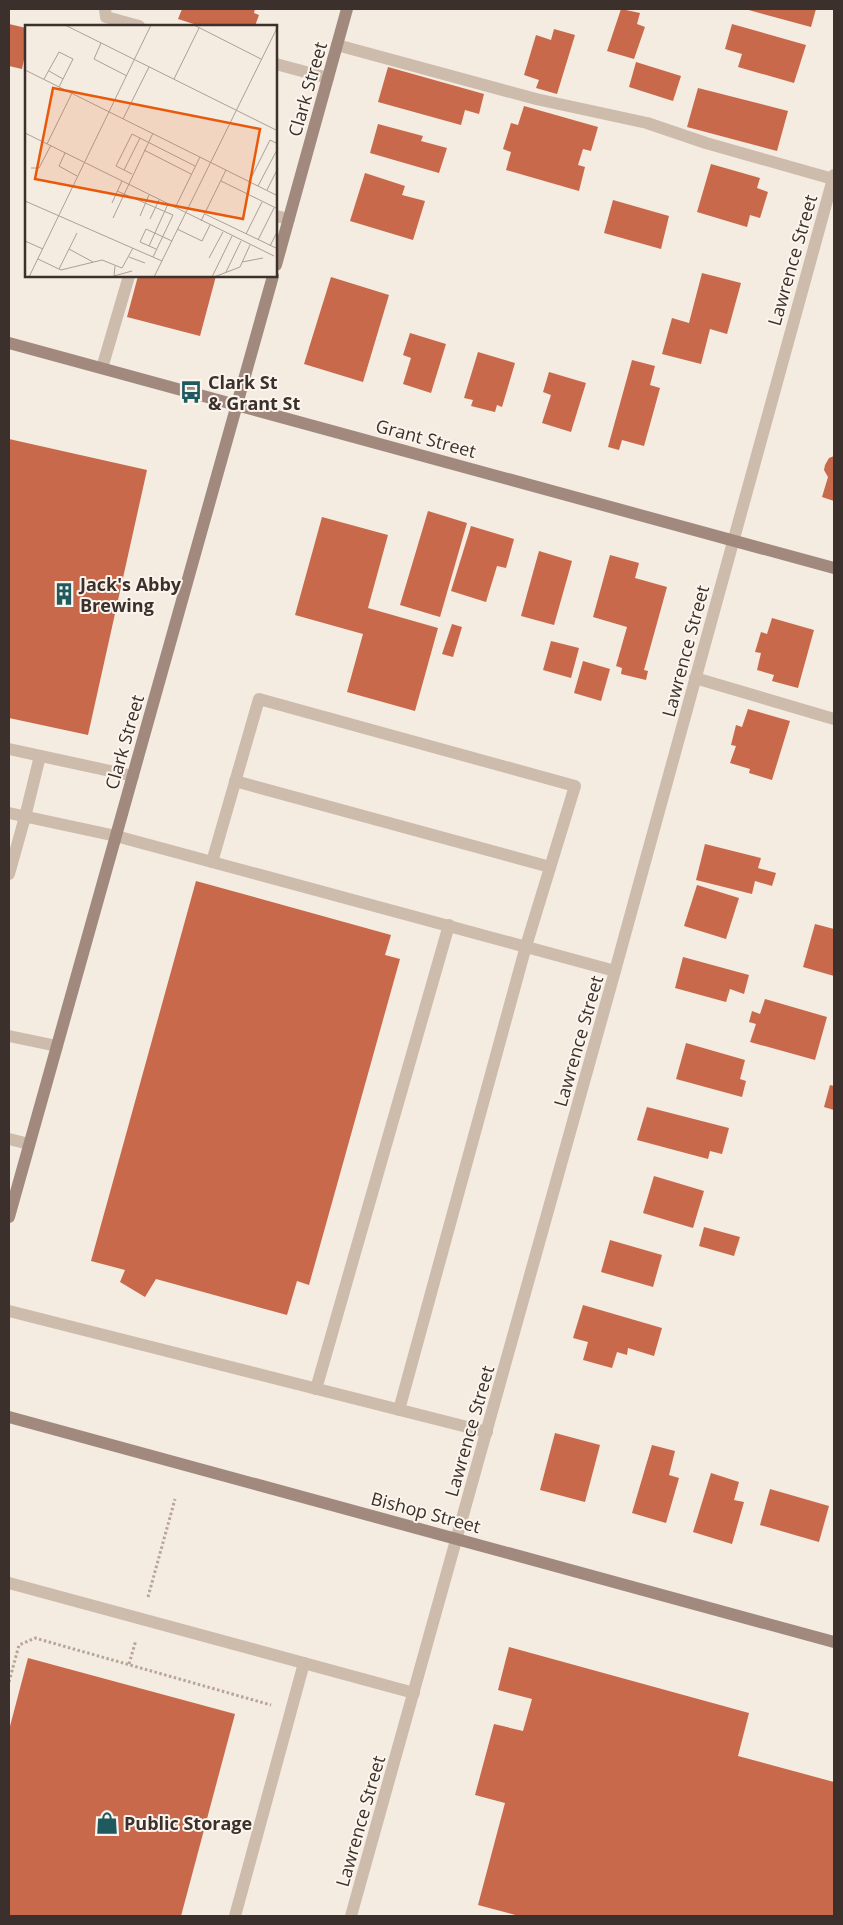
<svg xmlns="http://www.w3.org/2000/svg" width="843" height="1925" font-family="'Open Sans',sans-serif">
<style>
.building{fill:#c8694b}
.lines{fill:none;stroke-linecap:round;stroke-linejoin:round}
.path{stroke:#b9a596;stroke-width:3;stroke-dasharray:2.5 2.5;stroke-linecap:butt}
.lane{stroke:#cdbbac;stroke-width:12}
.street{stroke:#cdbbac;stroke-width:12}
.secondary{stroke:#a18a7d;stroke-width:12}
.labels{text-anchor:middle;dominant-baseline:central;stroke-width:4;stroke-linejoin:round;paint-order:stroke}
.street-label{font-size:18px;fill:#3b302b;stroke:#fbf5ee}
.poi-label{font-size:18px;font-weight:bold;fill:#3b302b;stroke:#fbf5ee;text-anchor:start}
.inset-road{fill:none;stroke:#aaa098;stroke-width:1}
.view{fill:#e8590c;fill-opacity:0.15;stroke:#e8590c;stroke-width:2.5}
.inset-edge{fill:none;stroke:#3b302b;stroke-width:2.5}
</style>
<rect width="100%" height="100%" fill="#f4ebe1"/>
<g class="building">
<polygon points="182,9 255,9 254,13 259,15 255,26 200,26 178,19"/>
<polygon points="621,9 640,13 637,24 645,27 634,59 607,51"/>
<polygon points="745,9 816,9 811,27"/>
<polygon points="9,24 26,28 26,50 22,69 9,66"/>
<polygon points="732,24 806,45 794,83 738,67 742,54 725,49"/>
<polygon points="554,29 575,35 557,94 536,88 539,80 524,75 536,35 551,40"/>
<polygon points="636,62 681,76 673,101 629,87"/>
<polygon points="388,67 484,94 479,114 465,110 461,125 378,102"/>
<polygon points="698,88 788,111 777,151 687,127"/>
<polygon points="524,106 598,127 591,151 583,149 578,165 585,167 579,191 506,170 511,152 503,149 511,123 518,125"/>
<polygon points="378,124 423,136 421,141 447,148 439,173 370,153"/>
<polygon points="711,164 760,178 757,188 768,192 760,218 750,215 747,227 697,212"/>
<polygon points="365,173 405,186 402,195 425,201 413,240 350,221"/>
<polygon points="613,200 669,216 661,249 604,233"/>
<polygon points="702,273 741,283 727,334 710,329 701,364 662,354 672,318 689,323"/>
<polygon points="138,276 216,276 200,336 127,317"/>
<polygon points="331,277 389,295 363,382 304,364"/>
<polygon points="410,333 446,344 431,393 403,384 411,358 403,355"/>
<polygon points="478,352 515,363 502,407 497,405 495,412 471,406 473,400 464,398"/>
<polygon points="632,360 655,366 650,385 660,388 644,446 622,440 619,450 608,447"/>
<polygon points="549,372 586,383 571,432 542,423 551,395 543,392"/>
<polygon points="9,439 147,470 88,735 9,718"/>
<polygon points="834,456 834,501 822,497 828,477 824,470 825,465 829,458"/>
<polygon points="428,511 467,523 440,617 400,605"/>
<polygon points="322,517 388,535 368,608 438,628 415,711 347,692 363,634 295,615"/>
<polygon points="471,526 514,539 506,568 497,566 486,602 451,591"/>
<polygon points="539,551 572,561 554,625 521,616"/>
<polygon points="610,555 639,563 635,578 667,587 644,670 648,671 646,680 621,674 622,668 616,666 627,627 593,617"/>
<polygon points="772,618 814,630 798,688 772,681 774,675 757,670 761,653 755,652 761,632 767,634"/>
<polygon points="452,624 462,627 453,657 442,654"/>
<polygon points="551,641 579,648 571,678 543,670"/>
<polygon points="583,661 610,669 601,701 574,693"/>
<polygon points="748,709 790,721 772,780 749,773 750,769 730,763 736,746 731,745 736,725 742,727"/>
<polygon points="705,844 761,858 758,868 776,873 772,886 755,881 752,894 696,880"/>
<polygon points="196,881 391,935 385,955 400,959 309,1285 297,1281 287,1315 156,1279 145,1297 120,1282 125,1270 91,1261"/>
<polygon points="697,885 739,898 726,939 684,926"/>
<polygon points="815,924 834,929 834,976 803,967"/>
<polygon points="683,957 749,975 744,994 730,989 726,1002 675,988"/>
<polygon points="765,999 827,1017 815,1060 750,1042 756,1024 749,1022 752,1011 760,1014"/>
<polygon points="686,1043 745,1060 740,1079 746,1081 742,1097 676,1079"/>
<polygon points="830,1085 834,1086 834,1110 824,1107"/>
<polygon points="647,1107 729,1128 722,1154 710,1151 708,1159 637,1140"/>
<polygon points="654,1176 704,1191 693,1228 643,1213"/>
<polygon points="704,1227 740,1237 734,1256 699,1246"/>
<polygon points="610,1240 662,1255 653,1287 601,1272"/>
<polygon points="583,1305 662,1328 654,1356 628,1348 627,1355 617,1352 612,1368 583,1360 588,1342 573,1338"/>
<polygon points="555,1433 600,1445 585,1502 540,1490"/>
<polygon points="652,1445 675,1451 669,1475 679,1478 666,1523 632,1513"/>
<polygon points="711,1473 739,1482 734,1500 744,1502 732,1544 693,1532"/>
<polygon points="770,1489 829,1506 819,1542 760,1525"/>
<polygon points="509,1647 749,1713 738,1756 834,1782 834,1916 519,1916 478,1905 505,1803 475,1795 494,1724 523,1731 532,1699 498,1690"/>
<polygon points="28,1658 235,1714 181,1916 9,1916 9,1730"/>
</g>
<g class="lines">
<g class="path">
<polyline points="148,1597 175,1499"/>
<polyline points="129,1664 136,1640"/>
<polyline points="9,1682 19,1645 35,1638 271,1705"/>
</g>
<g class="lane">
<polyline points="105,9 106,17 139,26"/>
<polyline points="337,45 536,99 647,123 706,143 833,179"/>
<polyline points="276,64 328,78"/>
<polyline points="276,216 289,219"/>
<polyline points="102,368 129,276"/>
<polyline points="695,678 834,719"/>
<polyline points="9,749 133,776"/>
<polyline points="235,781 550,867"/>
<polyline points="9,813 116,836 615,971"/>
<polyline points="212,862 259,699 575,786 526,946 399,1410"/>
<polyline points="9,874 25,817 40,756"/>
<polyline points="9,1036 57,1046"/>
<polyline points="9,1139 29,1144"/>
<polyline points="9,1311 487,1432"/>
<polyline points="316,1389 449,925"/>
<polyline points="9,1583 414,1693"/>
<polyline points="235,1916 304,1663"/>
</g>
<polyline class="street" points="351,1916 615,971 834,175"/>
<g class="secondary">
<polyline points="276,265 347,9"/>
<polyline points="9,343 834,568"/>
<polyline points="9,1217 273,276"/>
<polyline points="9,1417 834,1642"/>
</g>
</g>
<defs>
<symbol id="bus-bare" viewBox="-9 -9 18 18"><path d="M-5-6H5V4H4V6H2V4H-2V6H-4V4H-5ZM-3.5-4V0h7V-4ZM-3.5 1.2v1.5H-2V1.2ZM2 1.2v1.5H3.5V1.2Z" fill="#1f5a5e" stroke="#fbf5ee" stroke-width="2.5" paint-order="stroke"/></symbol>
<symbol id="building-bare" viewBox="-9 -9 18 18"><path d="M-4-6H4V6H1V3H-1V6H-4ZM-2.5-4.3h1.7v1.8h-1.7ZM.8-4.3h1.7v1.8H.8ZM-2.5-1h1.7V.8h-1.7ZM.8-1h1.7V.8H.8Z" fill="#1f5a5e" stroke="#fbf5ee" stroke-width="2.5" paint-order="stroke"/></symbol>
<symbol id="shop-bare" viewBox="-9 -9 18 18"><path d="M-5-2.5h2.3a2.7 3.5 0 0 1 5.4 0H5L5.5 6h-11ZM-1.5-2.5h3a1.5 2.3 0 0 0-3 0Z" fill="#1f5a5e" stroke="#fbf5ee" stroke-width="2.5" paint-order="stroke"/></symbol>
</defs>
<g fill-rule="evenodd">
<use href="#bus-bare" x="175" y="376" width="32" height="32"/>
<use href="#building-bare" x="48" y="578" width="32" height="32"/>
<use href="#shop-bare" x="91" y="1807" width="32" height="32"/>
</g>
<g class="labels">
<g class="street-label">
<text transform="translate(307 89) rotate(-74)">Clark Street</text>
<text transform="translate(792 260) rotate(-74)">Lawrence Street</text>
<text transform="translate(426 438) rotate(15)">Grant Street</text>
<text transform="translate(685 651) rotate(-75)">Lawrence Street</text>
<text transform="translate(124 742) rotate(-74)">Clark Street</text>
<text transform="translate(578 1041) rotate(-74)">Lawrence Street</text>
<text transform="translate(469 1431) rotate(-74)">Lawrence Street</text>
<text transform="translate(426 1512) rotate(15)">Bishop Street</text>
<text transform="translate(360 1821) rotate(-74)">Lawrence Street</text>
</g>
<g class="poi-label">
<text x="208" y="382">Clark St<tspan x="208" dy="21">&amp; Grant St</tspan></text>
<text x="80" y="584">Jack's Abby<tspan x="80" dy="21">Brewing</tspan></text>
<text x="124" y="1823">Public Storage</text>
</g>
</g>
<g transform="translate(25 25)">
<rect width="252" height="252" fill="#f4ebe1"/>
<path class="inset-road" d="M40 0 253 106M169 0 236 34M76 18 69 34 102 51M0 45 253 171M24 46 38 54M19 54 34 27 48 34 34 62M149 54 174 3M98 94 124 42M0 108 249 231M22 119 47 68M119 125 166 149M40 128 34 141 52 151M6 143H14L26 120M99 145 115 113M107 149 91 141 107 109 170 141M196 156 253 184M224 157 245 115 253 119M233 161 253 123M242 165 253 143M92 166 148 190 128 232M0 176 137 236M87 178 97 156M150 183 175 132M180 189 253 224M115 191 124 170M88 193 128 108M125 194 134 175M176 196 201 145M152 204 177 216 185 200M221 209 237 177M233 215 249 183M0 216 18 224M124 221 143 179M245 221 253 205M44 224 68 237M131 224 115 217 121 204 147 216M104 232 120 238M184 233 198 207M13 234 36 245 77 235 97 243 108 223M217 237 238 233M90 241 89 251 107 246M34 244 52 208M201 247 216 216M4 252 126 0M129 252 253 1M187 252 207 211M189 252 215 242 225 220"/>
<path class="view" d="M28 63 235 104 218 194 10 154Z"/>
<rect width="252" height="252" class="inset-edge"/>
</g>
<rect width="843" height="1925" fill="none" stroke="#3b302b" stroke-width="20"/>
</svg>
